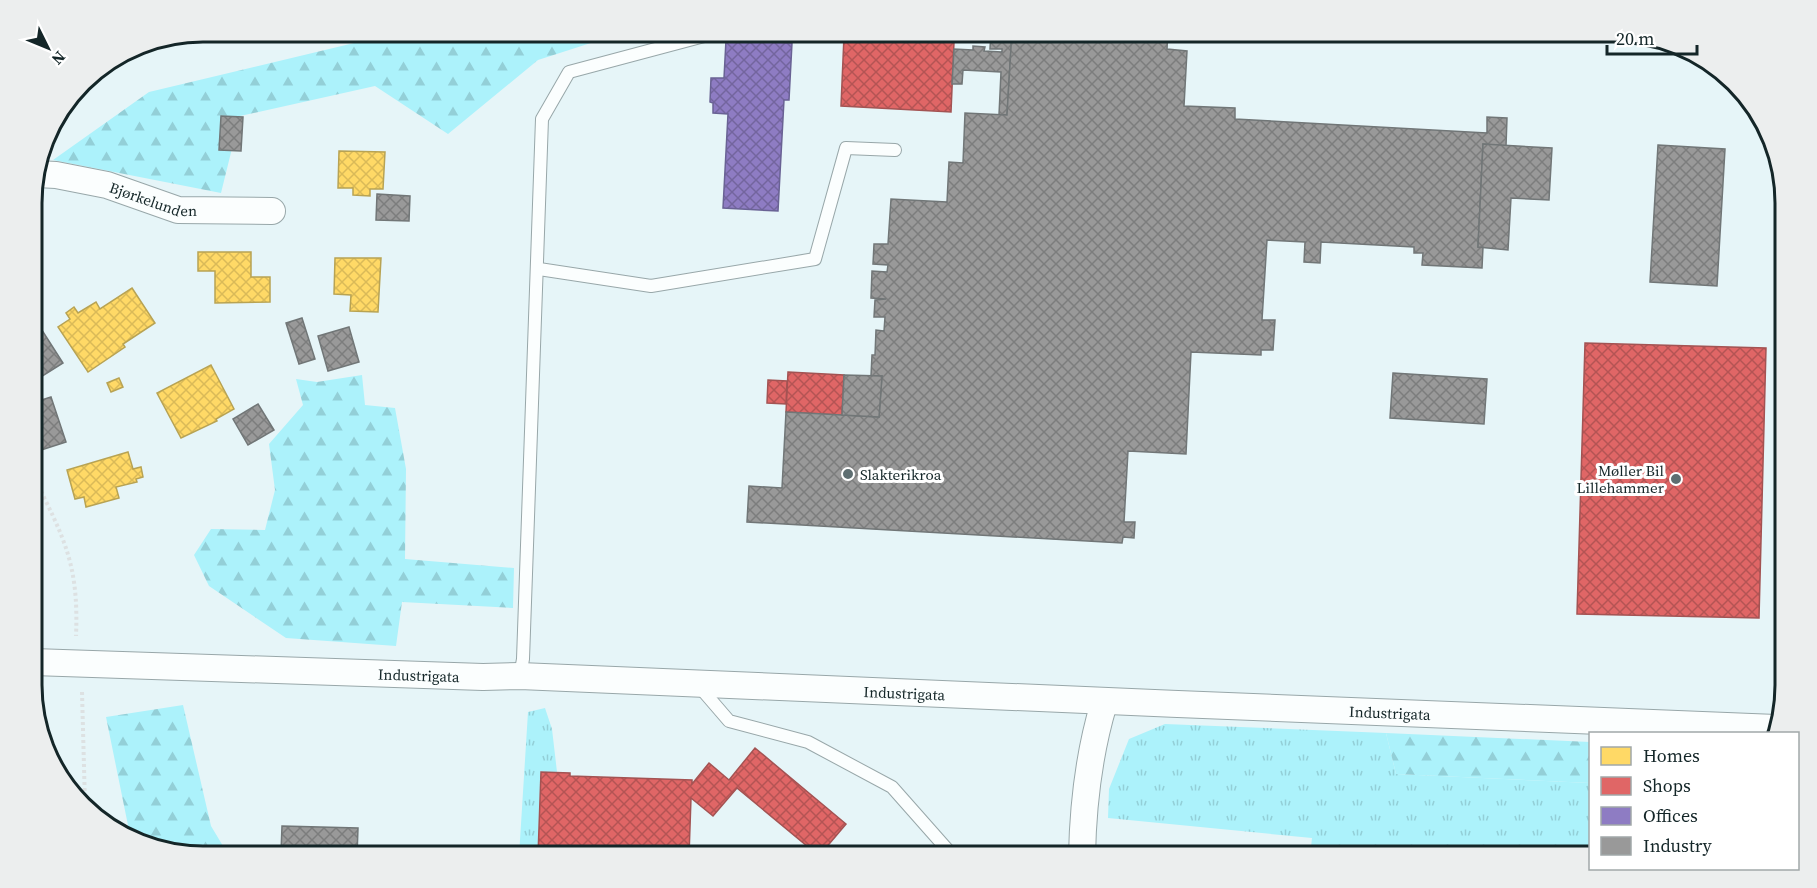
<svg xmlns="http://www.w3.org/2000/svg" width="1817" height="888" font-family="'Source Serif 4',serif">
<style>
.grass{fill:url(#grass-tufts)}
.forest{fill:url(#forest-firs)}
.homes{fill:url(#homes-cross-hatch);stroke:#b8a353;stroke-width:1.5}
.shops{fill:url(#shops-cross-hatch);stroke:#a35353;stroke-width:1.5}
.offices{fill:url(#offices-cross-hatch);stroke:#696294;stroke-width:1.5}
.industry{fill:url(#industry-cross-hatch);stroke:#717677;stroke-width:1.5}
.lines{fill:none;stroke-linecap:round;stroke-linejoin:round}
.lane-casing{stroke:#98a7a9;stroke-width:14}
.street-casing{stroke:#98a7a9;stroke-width:28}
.path{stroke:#dde1e2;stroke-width:4;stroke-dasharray:3 3;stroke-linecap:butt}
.lane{stroke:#fbfefe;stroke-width:12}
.street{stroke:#fbfefe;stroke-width:26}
.poi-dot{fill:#5e6e71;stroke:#fff;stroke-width:2}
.labels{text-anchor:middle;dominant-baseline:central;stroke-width:6;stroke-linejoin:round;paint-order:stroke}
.street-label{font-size:15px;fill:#142628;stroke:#fff}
.poi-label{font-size:15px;fill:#142628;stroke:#fff;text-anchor:end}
.rim{fill:none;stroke:#142628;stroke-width:3}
</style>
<defs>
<pattern id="grass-tufts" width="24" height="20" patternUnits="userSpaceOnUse" patternTransform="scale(1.5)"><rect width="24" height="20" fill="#acf2fb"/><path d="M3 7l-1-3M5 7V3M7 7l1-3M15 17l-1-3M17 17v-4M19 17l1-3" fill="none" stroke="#93cfd7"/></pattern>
<pattern id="forest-firs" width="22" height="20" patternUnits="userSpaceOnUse" patternTransform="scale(1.5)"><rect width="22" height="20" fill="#acf2fb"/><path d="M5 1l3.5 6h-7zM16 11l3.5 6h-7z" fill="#93cfd7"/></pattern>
<pattern id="homes-cross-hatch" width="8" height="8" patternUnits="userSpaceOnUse" patternTransform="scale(1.5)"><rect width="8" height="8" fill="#ffd966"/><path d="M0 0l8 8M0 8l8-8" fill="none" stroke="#daba58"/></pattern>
<pattern id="shops-cross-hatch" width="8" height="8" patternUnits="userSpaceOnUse" patternTransform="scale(1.5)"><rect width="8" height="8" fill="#e06666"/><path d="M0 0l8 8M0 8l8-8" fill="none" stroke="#b45454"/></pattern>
<pattern id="offices-cross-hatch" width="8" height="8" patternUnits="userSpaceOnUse" patternTransform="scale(1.5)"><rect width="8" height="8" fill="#8e7cc3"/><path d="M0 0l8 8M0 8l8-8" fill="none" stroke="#73659e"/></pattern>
<pattern id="industry-cross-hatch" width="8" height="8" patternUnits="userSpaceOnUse" patternTransform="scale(1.5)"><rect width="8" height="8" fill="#999"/><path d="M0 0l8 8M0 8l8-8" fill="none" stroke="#7c7d7d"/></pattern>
</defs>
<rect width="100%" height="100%" fill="#e6f5f8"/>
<g class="grass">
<polygon points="545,708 552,729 557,772 541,772 538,856 519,856 528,712"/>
<polygon points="1165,724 1386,733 1396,774 1590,783 1590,856 1310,856 1312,838 1108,818 1109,789 1129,739"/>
</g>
<g class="forest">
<polygon points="400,32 625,32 538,60 448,134 375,86 240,116 221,193 53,160 149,92"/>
<polygon points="362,375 365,405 395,408 406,469 405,559 514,568 513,608 402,602 396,646 286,638 209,586 194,555 211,529 265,530 275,490 269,444 303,405 296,379 317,382"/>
<polygon points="183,705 211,826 229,856 203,856 131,840 106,717"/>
<polygon points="1386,733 1590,742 1590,783 1396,774"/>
</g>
<g class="homes">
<polygon points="339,151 385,152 383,189 370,189 370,196 353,195 353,188 338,188"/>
<polygon points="198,252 251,252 251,277 270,277 270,302 215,303 215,271 198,271"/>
<polygon points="335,258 381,258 378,312 350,311 351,295 334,294"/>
<polygon points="132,288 155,323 123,344 125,347 88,372 58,327 70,319 66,313 74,307 78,313 96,302 100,309"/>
<polygon points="211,365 234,409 216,419 217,421 181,438 157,393"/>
<polygon points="119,378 123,387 111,392 107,383"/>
<polygon points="128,452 133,469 141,467 143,477 136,479 137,482 116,487 119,498 86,507 84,497 75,499 67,470"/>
</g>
<g class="shops">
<polygon points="844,36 954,42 951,112 841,106"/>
<polygon points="1585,343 1766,348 1759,618 1577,614"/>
<polygon points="788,372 844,375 842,415 786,412"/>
<polygon points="768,380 787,381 786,404 767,403"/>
<polygon points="755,748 846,824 819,856 737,788 713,816 691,798 689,856 538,856 541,772 570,773 570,776 692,780 692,784 709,763 729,780"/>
</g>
<polygon class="offices" points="726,40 792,43 789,100 784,100 778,211 723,208 728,114 713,113 713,103 710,102 711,78 724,78"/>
<g class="industry">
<polygon points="916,31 973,31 973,35"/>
<polygon points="991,31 1012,31 1007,115 999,115 1001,72 963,70 962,84 952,84 954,49 973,50 973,46 985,47 984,51 1002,52 1002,49 990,49"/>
<polygon points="1012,31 1168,31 1167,49 1187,51 1184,106 1235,108 1235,119 1487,133 1487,117 1507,118 1506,146 1483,144 1478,247 1483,247 1482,268 1422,265 1423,253 1414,253 1414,247 1321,242 1320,263 1304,262 1305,242 1267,240 1262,320 1275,320 1273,350 1261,350 1261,355 1191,352 1186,454 1128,451 1124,522 1135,522 1134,538 1123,537 1122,543 747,522 749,486 782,488 786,412 879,417 882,376 871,376 872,355 875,355 876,330 884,331 885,317 874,317 875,300 886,299 871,298 872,271 887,272 888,265 873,264 874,244 888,244 891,199 947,202 949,162 963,163 965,113 1007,115"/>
<polygon points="221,116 243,117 241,151 219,150"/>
<polygon points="1483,144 1552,148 1549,200 1511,198 1508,250 1478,247"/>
<polygon points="1658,145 1725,149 1717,286 1650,282"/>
<polygon points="377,194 410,196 409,221 376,220"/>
<polygon points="302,318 315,359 299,364 286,323"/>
<polygon points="38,324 63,363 33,382 32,328"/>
<polygon points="349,327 359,362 328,371 318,336"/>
<polygon points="1393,373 1487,379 1484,424 1390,418"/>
<polygon points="844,375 882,376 879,417 842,415"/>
<polygon points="51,397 66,442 41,450 32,426 32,403"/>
<polygon points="258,404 274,430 248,445 233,419"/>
<polygon points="282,826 358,828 357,856 281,853"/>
</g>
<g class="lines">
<defs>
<g id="lane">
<polyline points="539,269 651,286 815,259 846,148 895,150"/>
<polyline points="520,676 523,659 542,119 569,72 723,31"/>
<polyline points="698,685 729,721 808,742 892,787 953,856"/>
</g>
<g id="street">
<path id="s1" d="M37 174 56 175 107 185 178 210 272 211"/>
<path id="s2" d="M33 662 483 677 520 676C939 695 1357 711 1776 728"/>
<path d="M1082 856C1083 804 1089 753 1104 703"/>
</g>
</defs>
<use href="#lane" class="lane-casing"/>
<use href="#street" class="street-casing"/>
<g class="path">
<path d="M33 475C64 538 79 564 76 636"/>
<polyline points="82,692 85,804"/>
</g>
<use href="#lane" class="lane"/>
<use href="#street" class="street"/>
</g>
<g class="poi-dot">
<circle cx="848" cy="474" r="6"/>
<circle cx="1676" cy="479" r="6"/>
</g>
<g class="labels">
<g class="street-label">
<text stroke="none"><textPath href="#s1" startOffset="120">Bjørkelunden</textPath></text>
<text stroke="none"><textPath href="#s2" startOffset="386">Industrigata</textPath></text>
<text stroke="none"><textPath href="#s2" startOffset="872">Industrigata</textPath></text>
<text stroke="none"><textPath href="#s2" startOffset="1358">Industrigata</textPath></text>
</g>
<g class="poi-label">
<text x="1664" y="470">Møller Bil<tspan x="1664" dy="17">Lillehammer</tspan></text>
<text x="860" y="474" text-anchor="start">Slakterikroa</text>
</g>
</g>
<path d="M0 0H1817V888H0ZM203 42H1614A161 161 0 0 1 1775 203V685A161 161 0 0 1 1614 846H203A161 161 0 0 1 42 685V203A161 161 0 0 1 203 42Z" fill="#eceeee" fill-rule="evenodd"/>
<path class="rim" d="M203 42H1614A161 161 0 0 1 1775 203V685A161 161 0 0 1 1614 846H203A161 161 0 0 1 42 685V203A161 161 0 0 1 203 42Z"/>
<rect x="1589" y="732" width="210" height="138" fill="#ffffff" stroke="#a1a8a9" stroke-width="1.5"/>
<rect x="1601" y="747" width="30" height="18" fill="#ffd966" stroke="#a1a8a9" stroke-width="1.5"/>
<text x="1643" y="762" font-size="18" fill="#142628">Homes</text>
<rect x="1601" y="777" width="30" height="18" fill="#e06666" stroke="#a1a8a9" stroke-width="1.5"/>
<text x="1643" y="792" font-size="18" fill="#142628">Shops</text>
<rect x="1601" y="807" width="30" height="18" fill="#8e7cc3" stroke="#a1a8a9" stroke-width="1.5"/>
<text x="1643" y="822" font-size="18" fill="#142628">Offices</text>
<rect x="1601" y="837" width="30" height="18" fill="#999999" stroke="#a1a8a9" stroke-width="1.5"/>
<text x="1643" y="852" font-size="18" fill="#142628">Industry</text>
<g transform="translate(48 48) rotate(133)" stroke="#ffffff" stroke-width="4.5" paint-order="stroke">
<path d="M0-4.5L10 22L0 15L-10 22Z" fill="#142628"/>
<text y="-9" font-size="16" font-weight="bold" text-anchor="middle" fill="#142628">N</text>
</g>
<path d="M1607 45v9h90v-9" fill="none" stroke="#142628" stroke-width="3"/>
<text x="1616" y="45" font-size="18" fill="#142628" stroke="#ffffff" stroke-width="4.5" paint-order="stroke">20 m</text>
</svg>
